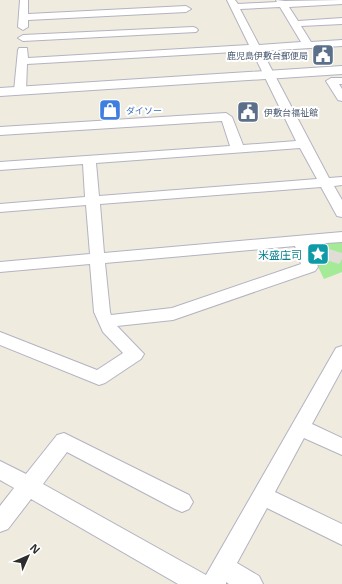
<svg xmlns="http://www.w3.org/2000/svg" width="342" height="584" viewBox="0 0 342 584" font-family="'Noto Sans','Noto Sans JP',sans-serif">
	<rect width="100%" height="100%" fill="#f0ebdf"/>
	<path fill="#a4ea97" d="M342 242V272L324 279 309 248 314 244Z"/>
	<path fill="#dfddd6" d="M329 249 342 253V259L339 264 323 259Z"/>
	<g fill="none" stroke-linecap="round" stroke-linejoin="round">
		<g stroke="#b3b3c2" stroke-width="2">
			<path id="minor" d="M20 0H28V14L186 6 191 9 186 12 28 20V27L23 30 18 27Z
				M227 0H235L238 4 277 2 276 0 285 1 342 0V4L289 7 298 21 342 18V24L301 26 311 42 342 40V46L262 51 329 178 342 177V185L334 186 342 200V217L337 216 321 187 100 204 104 253 342 232V242L310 244 318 267 315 271 173 320 117 326 144 354 141 359 105 383 99 385 0 345V332L97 370 123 353 103 332 94 312 90 264 0 272V262L90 254 86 205 0 212V204L85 197 83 164 0 170V162L230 146 222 121 0 135V127L226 113 232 117 243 145 296 141 252 51 27 64 26 91 20 94 14 91 18 50 19 48H27L28 58 249 45ZM280 7 301 42 259 45 240 9ZM300 148 317 179 99 196 96 163ZM295 246 301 264 172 308 111 315 110 312 105 263Z
				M193 27 196 28 198 30 196 32 23 41 18 38 23 35Z
				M331 78H342V84H339L342 89V101L338 100 326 81Z
				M342 346V369L312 424 342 438V455L304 438 275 492 342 524V545L267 508 237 563 259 576 263 584H229L226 582V584H178L31 499 8 529 0 532V506L14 488 0 480V461L26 474 57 435 64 433 189 495 193 502 189 509 182 512 175 509 67 452 43 484 206 575 336 348Z"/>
		</g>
		<g stroke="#b3b3c2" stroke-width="2">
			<path id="tertiary" d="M342 66V74L0 96V88Z"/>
		</g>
		<use href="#minor" fill="#fff" fill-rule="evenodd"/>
		<use href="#tertiary" fill="#fff" fill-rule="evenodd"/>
	</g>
	<defs>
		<g id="civic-square" transform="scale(1.15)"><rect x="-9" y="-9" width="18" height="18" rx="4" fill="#5c6f8a" stroke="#fff"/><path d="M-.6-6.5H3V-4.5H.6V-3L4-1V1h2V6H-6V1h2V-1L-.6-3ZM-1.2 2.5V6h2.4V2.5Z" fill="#fff"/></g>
		<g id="shop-square" transform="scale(1.15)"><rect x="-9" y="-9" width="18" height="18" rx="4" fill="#3f7fe0" stroke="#fff"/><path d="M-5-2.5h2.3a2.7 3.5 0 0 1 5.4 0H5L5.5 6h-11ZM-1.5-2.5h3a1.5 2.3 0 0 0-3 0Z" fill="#fff"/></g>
		<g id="sight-square" transform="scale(1.15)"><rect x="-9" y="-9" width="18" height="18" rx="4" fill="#0f9aa8" stroke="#fff"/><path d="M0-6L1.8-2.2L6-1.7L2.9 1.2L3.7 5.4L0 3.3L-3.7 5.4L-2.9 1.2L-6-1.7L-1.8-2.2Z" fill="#fff"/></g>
	</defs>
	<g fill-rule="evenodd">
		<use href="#civic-square" x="323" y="55"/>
		<use href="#shop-square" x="110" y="110"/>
		<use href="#civic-square" x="248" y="112"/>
		<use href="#sight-square" x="318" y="254"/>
	</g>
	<g text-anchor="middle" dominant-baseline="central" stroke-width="4" stroke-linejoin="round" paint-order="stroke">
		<g font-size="9" fill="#4e5e75" stroke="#fff" text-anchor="end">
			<text x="308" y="55">鹿児島伊敷台郵便局</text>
			<text x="264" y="112" text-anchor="start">伊敷台福祉館</text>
		</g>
		<g font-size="9" fill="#366cbe" stroke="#fff" text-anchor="start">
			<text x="126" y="110">ダイソー</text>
		</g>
		<g font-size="11" fill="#0d838f" stroke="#fff" text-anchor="end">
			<text x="302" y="254">米盛庄司</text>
		</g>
	</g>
	<g transform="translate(28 556) rotate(45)" stroke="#ffffff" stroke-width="3" paint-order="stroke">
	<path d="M0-3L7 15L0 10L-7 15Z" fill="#2d2d2d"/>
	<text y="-6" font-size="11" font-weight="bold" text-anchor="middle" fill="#2d2d2d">N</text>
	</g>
</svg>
